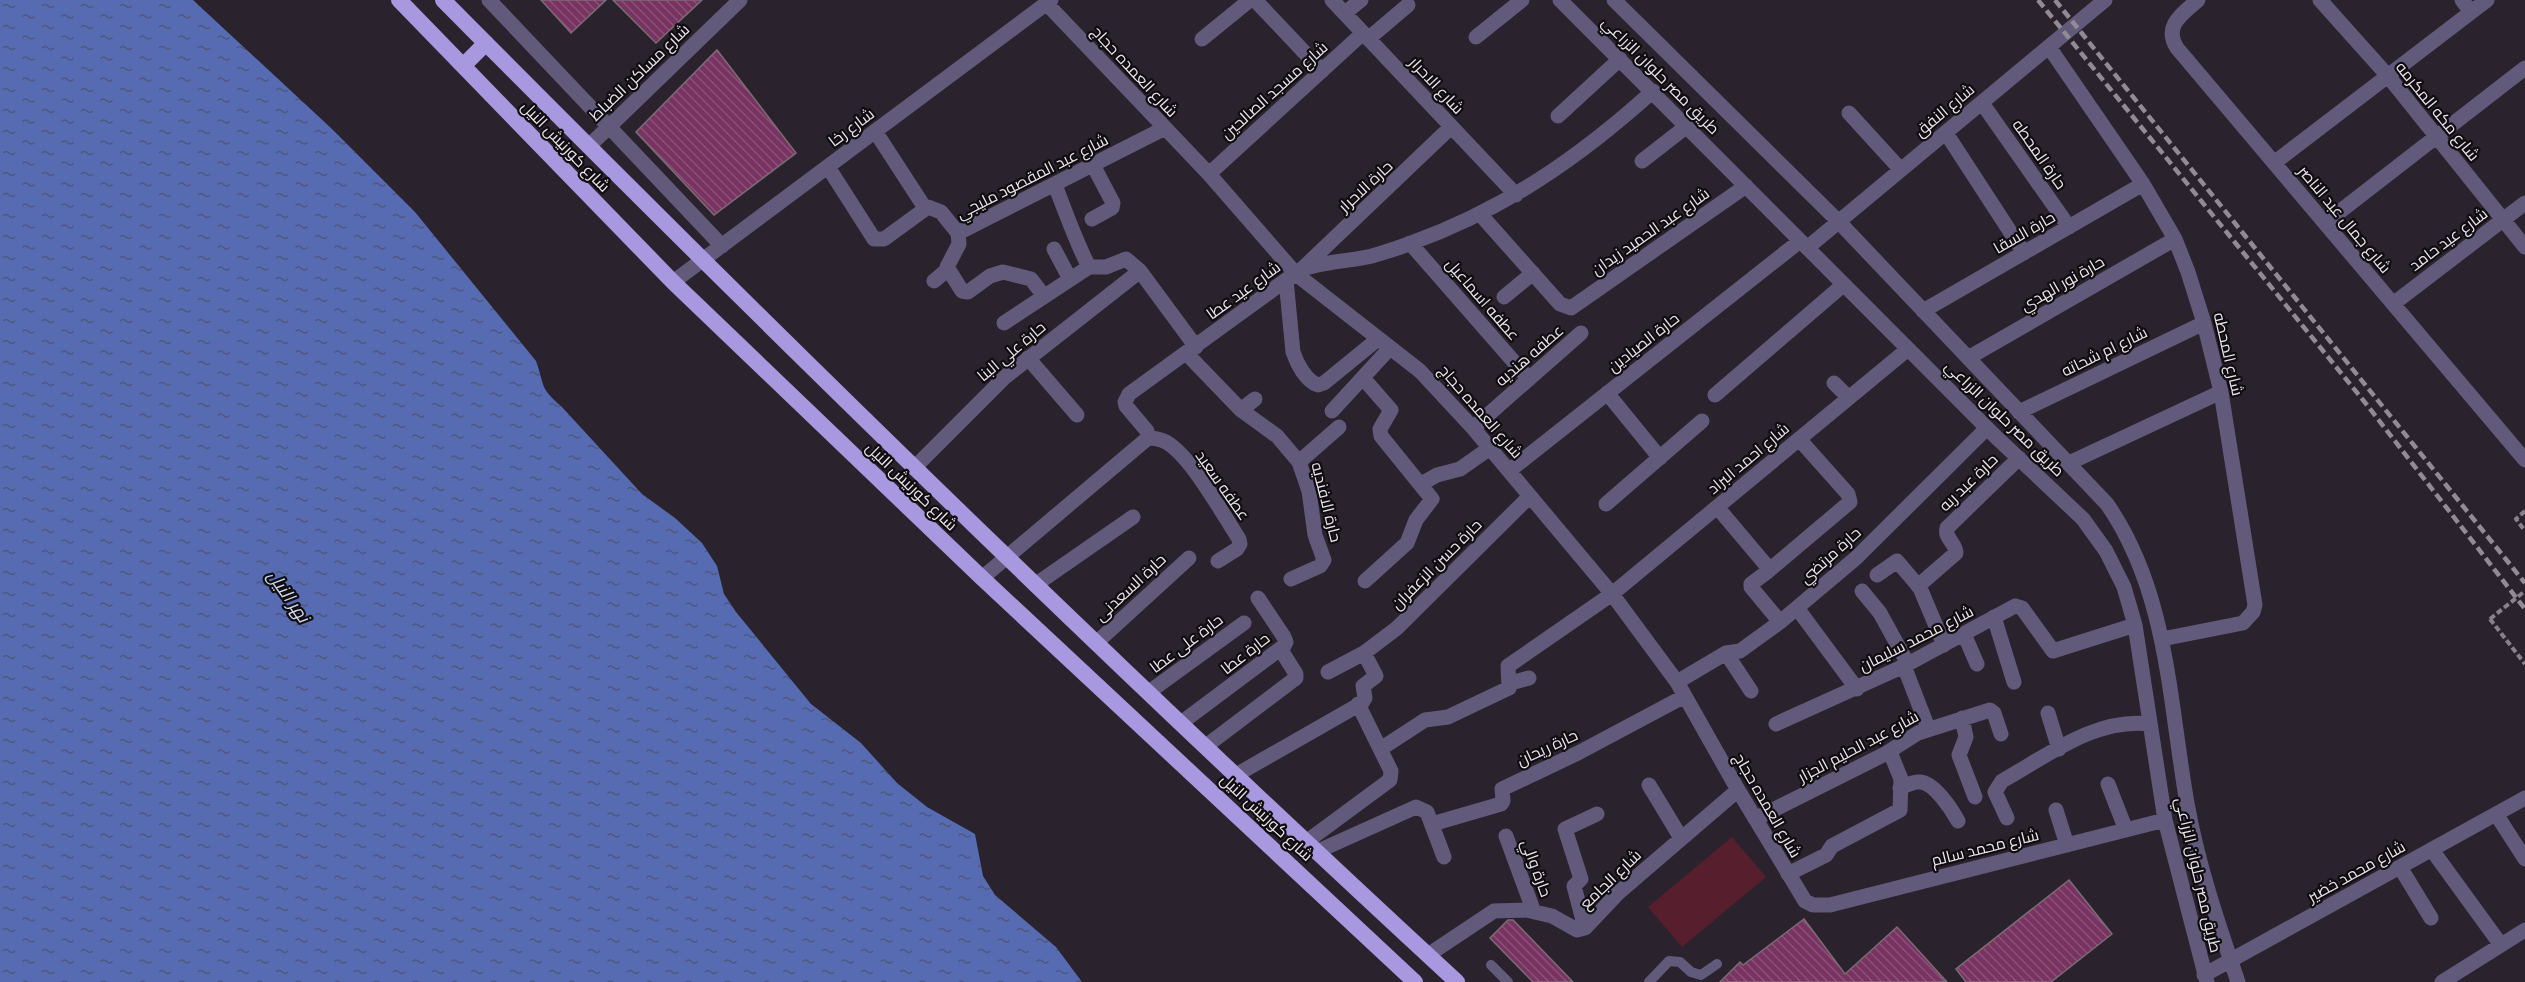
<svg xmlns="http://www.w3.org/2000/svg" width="2525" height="982" viewBox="0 0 2525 982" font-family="'PT Sans Narrow',Cairo,sans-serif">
	<defs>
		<pattern id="water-ripples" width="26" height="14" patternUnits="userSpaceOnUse" patternTransform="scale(1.5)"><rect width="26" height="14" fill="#566bb1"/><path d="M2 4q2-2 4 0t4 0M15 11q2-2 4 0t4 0" fill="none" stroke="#4e587c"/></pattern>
		<pattern id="building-back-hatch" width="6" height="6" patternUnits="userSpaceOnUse" patternTransform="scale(1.5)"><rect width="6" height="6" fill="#783361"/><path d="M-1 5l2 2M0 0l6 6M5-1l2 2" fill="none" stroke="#8b5078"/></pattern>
	</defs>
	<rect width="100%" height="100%" fill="#2a222c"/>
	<path fill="#571e2d" d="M1732 837 1766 877 1682 947 1648 907Z"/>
	<path fill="url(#water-ripples)" d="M0 0H193L332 129 415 212 536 361C545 386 539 387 561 406L642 494 675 518 702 543 717 566 724 594 736 612 811 704 861 743 897 783 927 807 975 834 983 876 995 895 1056 947 1082 982H0Z"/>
	<path fill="url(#building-back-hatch)" stroke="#7b6d75" stroke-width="1.5" d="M541 0H606L571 33Z
		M613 0H702L656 43Z
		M717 50 796 153 714 215 636 132Z
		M2069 880 2112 934 2051 982H1966L1956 969Z
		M1804 919 1845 974 1897 927 1947 982H1720L1740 962 1743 965Z
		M1508 920H1513L1573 982H1533L1490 938Z"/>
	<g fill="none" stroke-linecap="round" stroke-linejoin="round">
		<path stroke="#888189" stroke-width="4" stroke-dasharray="6 3" stroke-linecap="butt" d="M2525 511 2516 519 2525 531
			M2490 619 2525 664"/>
		<path stroke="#615a7a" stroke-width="10" d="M1491 965 1508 982
			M1649 982 1669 961 1680 962 1691 972 1701 975 1717 964"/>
		<path stroke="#615a7a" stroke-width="15" d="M489 0 722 246
			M1255 0 1322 71
			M1332 0 1516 195
			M1560 0 1996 437 2083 519 2106 551 2124 587 2135 625 2165 820 2207 982
			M1614 0 1839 222 2107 504C2168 592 2169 701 2187 803 2198 865 2218 923 2238 982
			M2198 0C2182 14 2163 26 2177 48L2525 460
			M2320 0 2388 76 2525 247
			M2462 0 2471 12
			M1047 4 1209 174 1296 274 1420 371 1473 428 1612 594 1677 682 1738 790 1805 901 1813 905H1830L2165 820
			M1345 13 1361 0
			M1476 37 1522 0
			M1202 39 1250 0
			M1368 39 1408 5
			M2049 47 2143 184 2175 239 2188 272 2204 323 2221 392 2255 605 2253 612 2243 623 2162 639
			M1982 103 2069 227
			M1849 113 1901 170
			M1558 116 1620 59
			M875 131 925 208
			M1946 133 2024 253
			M589 146 740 0
			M1642 161 1687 126
			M2274 163 2487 0
			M828 167 874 239H884L928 207 941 212 958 233 1165 128
			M1209 174 1363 33
			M1055 185C1066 213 1075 240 1089 267
			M1480 214 1560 304 1571 308 1746 186
			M1092 219 1112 208 1113 203 1093 165
			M2325 223 2525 68
			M958 233 959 244 947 267 962 291 968 292 990 276 1003 272 1031 279 1044 296
			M1410 243 1529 379
			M1807 248 2105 0
			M1054 249 1070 279
			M1301 270 1451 127
			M1286 280 1293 352C1297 364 1306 381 1318 385L1324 383 1378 339
			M934 281 947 270
			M673 282 1051 0
			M1504 297 1533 273
			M2393 304 2525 203
			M1923 311 2143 184
			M1004 323 1089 267H1106L1126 259 1140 271 1196 347
			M1187 354 1241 410 1277 436 1299 462 1309 491 1315 535 1324 560 1320 566 1291 579
			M1028 358 1077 415
			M1968 358 2175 239
			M1363 378 1391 410 1380 429 1381 436 1432 499 1416 520 1407 543 1365 581
			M1834 383 1849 398
			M1607 393 1660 458
			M1715 395 1843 285
			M1241 410 1255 399
			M1332 411 1390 348
			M2019 412 2204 323
			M1473 428 1581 333
			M1148 438C1154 438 1160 439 1166 442 1191 456 1222 513 1239 539L1240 544 1237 549 1218 561
			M1299 462 1339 427
			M2069 463 2221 392
			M914 468 1005 377 1140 271
			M1509 471 1800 241
			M1421 484 1437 475 1460 469 1490 448
			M1606 504 1702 421
			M1717 507 1766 565 1767 572 1751 584V587L1780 622
			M1767 572 1850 502 1848 494 1799 439
			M1877 575 1897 561 1920 588 1944 645
			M982 578 1148 438 1147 431 1126 406 1125 402 1129 394 1286 280C1291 277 1296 273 1301 270 1319 262 1352 261 1372 256 1385 252 1399 248 1411 243 1505 209 1580 157 1653 91
			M1035 585 1133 517
			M1918 586 1956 553C1956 543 1944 538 1947 528L2019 458
			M1862 591 1880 613 1908 664
			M1797 608 1857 689
			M1994 617 2014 682
			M1964 634 1977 664
			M1096 643 1189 558
			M1726 653 1751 691
			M1904 666 1928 728
			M1328 672 1364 653 1397 628 1530 496
			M1677 682 1726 653 1740 651 1780 622 1856 558 1987 428
			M1511 683 1529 678
			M1149 692 1244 623
			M2048 713 2059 749
			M1962 718 1966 737 1959 755 1975 797
			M1181 723 1284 646 1286 642 1284 637 1258 598
			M1776 724 1904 666 2015 606 2022 608 2053 651 2135 625
			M1206 746 1296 678V674L1281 650
			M1382 748 1425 720 1448 717 1509 688 1508 666 1612 594 1908 349
			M1236 775 1362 703 1365 698 1363 686 1376 676 1364 653
			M2108 784 2126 830
			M1649 785 1681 838
			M1900 788C1905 786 1912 782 1918 782 1933 780 1952 810 1958 821
			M2056 810 2067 845
			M2496 814 2525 859
			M2007 818 1995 792 2002 781C2047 756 2096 717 2150 724
			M1755 819 1885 754 1918 733 1990 710 1994 713 2001 734
			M1432 824 1501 804 1503 801 1502 789 1578 753 1685 696
			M1506 836 1534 912
			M1306 842 1390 780 1391 771 1358 704
			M2432 850 2501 945
			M1316 852 1416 807 1427 812 1444 857
			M2400 867 2431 918
			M1788 874 1826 855 1832 846 1900 810 1901 779 1890 752
			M1585 928 1574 886 1581 879 1565 829 1597 814
			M1428 955 1494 911 1526 910 1552 916 1577 930 1585 928 1618 893 1738 790
			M2204 975 2525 798
			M2442 982 2525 930"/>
		<path stroke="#a898df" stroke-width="16" d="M399 0 673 282 982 578 1415 982
			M443 0C774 334 1111 663 1457 982
			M464 65 486 43"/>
		<path stroke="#928b93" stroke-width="4.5" stroke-dasharray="9 4.5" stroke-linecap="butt" d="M2038 0 2367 405 2525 609
			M2055 0 2525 583"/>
		<path stroke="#888189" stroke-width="4" stroke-dasharray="6 3" stroke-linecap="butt" d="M2490 619 2525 591"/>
	</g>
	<g text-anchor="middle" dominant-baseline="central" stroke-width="4.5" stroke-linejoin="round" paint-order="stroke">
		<g font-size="16" fill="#ebe5ec" stroke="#100d11">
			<text transform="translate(1135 71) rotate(47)">شارع العمده حجاج</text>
			<text transform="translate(639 72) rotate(-44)">شارع مساكن الضباط</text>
			<text transform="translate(1661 75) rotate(45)">طريق مصر حلوان الزراعي</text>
			<text transform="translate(1437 85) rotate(47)">شارع الاحرار</text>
			<text transform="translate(1274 90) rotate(-42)">شارع مسجد الصالحين</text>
			<text transform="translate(1944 110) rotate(-40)">شارع النفق</text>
			<text transform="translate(2438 111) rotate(51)">شارع مكه المكرمه</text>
			<text transform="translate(851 127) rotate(-37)">شارع رخا</text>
			<text transform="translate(566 146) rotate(46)">شارع كورنيش النيل</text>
			<text transform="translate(2040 154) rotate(55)">حارة المحطه</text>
			<text transform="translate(1032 176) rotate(-27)">شارع عبد المقصود مليجي</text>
			<text transform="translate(1365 186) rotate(-43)">حارة الاحرار</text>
			<text transform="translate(2345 219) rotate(50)">شارع جمال عبد الناصر</text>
			<text transform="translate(1650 231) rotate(-35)">شارع عبد الحميد زيدان</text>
			<text transform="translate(2024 232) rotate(-30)">حارة السقا</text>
			<text transform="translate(2448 239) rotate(-37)">شارع عيد حامد</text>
			<text transform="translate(2062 283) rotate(-30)">حارة نور الهدي</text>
			<text transform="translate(1243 290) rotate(-36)">شارع عيد عطا</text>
			<text transform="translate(1483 299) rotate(49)">عطفه اسماعيل</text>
			<text transform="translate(1643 342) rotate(-38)">حارة الصيادين</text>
			<text transform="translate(1011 351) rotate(-40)">حارة علي البنا</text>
			<text transform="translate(2104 351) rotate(-26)">شارع ام شحاته</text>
			<text transform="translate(2229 354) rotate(77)">شارع المحطه</text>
			<text transform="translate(1529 355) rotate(-41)">عطفه هنديه</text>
			<text transform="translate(1481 411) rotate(49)">شارع العمده حجاج</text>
			<text transform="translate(2005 418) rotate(44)">طريق مصر حلوان الزراعي</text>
			<text transform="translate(1748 458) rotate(-40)">شارع احمد البراد</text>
			<text transform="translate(1968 482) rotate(-44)">حارة عبد ربه</text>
			<text transform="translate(1223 485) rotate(55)">عطفه سعيد</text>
			<text transform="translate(912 486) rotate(44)">شارع كورنيش النيل</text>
			<text transform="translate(1327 502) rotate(76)">حارة الافنديه</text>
			<text transform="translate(1830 555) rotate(-42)">حارة مرتضي</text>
			<text transform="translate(1436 564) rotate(-45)">حارة حسن الزعفران</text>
			<text transform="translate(1130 587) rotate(-43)">حارة السعدنى</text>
			<text transform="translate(1916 638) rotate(-27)">شارع محمد سليمان</text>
			<text transform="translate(1186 643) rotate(-37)">حارة على عطا</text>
			<text transform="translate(1245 653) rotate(-38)">حارة عطا</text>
			<text transform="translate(1858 746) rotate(-28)">شارع عبد الحليم الجزار</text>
			<text transform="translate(1547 747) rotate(-25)">حارة ريحان</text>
			<text transform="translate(1768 805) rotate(60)">شارع العمده حجاج</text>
			<text transform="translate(1267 817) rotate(43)">شارع كورنيش النيل</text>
			<text transform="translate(1985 847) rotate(-14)">شارع محمد سالم</text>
			<text transform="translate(1537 868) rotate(70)">حارة والي</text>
			<text transform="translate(2356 871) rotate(-29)">شارع محمد خضير</text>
			<text transform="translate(2199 875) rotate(77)">طريق مصر حلوان الزراعي</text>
			<text transform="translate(1610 879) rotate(-44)">شارع الجامع</text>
		</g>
		<g font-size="18" font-style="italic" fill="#d1d9ec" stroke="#100d11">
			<text transform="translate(289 596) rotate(55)">نهر النيل</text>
		</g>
	</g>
</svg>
